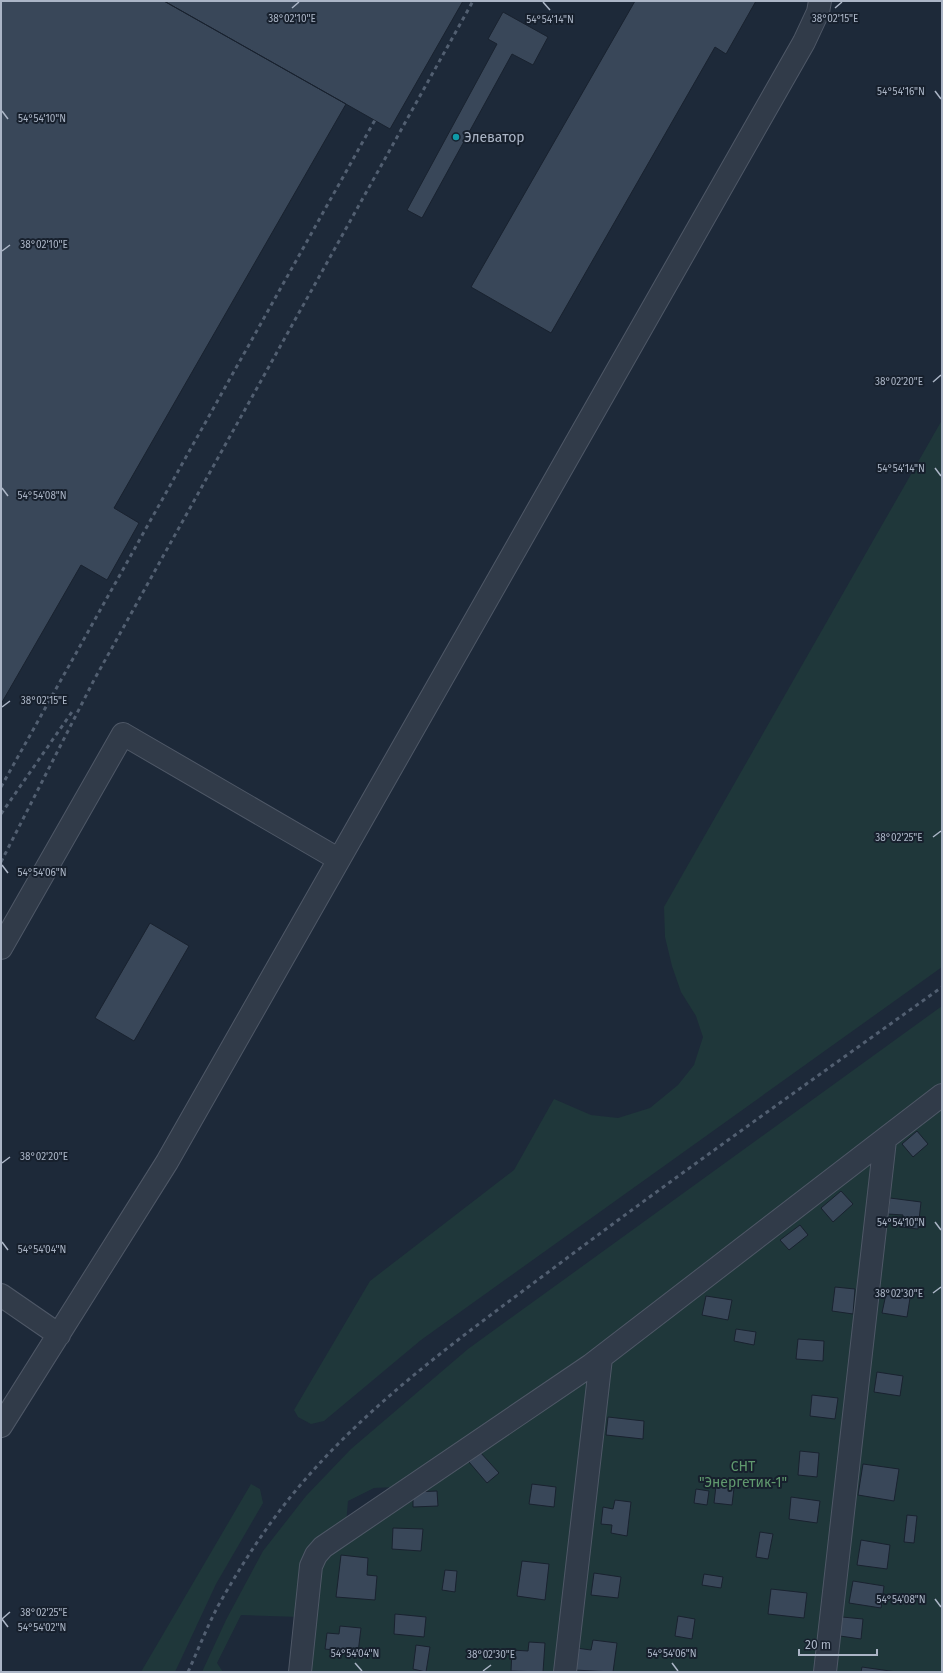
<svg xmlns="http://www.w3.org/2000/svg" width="943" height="1673" viewBox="0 0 943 1673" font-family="'Fira Sans',sans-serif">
	<rect width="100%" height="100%" fill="#1d2939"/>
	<path fill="#1f373a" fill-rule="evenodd" d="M942 420V967L421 1340 324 1421 311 1424 298 1417 294 1410 370 1281 514 1170 554 1099 591 1115 618 1118 650 1108 678 1085 694 1065 703 1037 696 1016 681 992 672 966 665 937 664 907Z
		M942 1006V1672H294L300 1617 241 1615 217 1663 223 1672H202L226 1620 263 1551 306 1496 351 1449 468 1349ZM395 1487 346 1524 348 1501 374 1488Z
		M251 1484 260 1489 263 1503 216 1584 175 1672H141Z"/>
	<path fill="#394759" stroke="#19222f" d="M1 1H164L346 104 114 508 139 523 107 580 81 565 1 704Z
		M164 1H463L390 129Z
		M635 1H756L726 54 715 47 551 333 471 287Z
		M503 12 548 37 533 65 512 54 422 218 407 210 497 44 488 39Z
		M150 923 189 946 134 1041 95 1018Z
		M917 1131 928 1144 913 1157 902 1144Z
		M841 1191 853 1204 833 1222 821 1208Z
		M890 1198 921 1202 918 1229 901 1227 903 1215 888 1214Z
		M800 1225 808 1235 789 1250 780 1240Z
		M835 1287 855 1289 853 1314 832 1311Z
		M886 1294 910 1298 907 1317 882 1313Z
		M706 1296 732 1300 728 1320 702 1315Z
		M736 1329 756 1332 754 1345 734 1341Z
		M798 1339 824 1341 823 1361 796 1359Z
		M877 1372 903 1376 900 1396 874 1392Z
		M812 1395 838 1398 835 1419 810 1416Z
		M608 1417 644 1421 643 1439 606 1435Z
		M800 1451 819 1453 817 1477 798 1475Z
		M480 1452 499 1473 487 1483 469 1462Z
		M863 1464 899 1469 894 1501 858 1495Z
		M532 1484 556 1487 554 1507 529 1504Z
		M716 1486 734 1488 732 1505 714 1503Z
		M696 1489 709 1491 707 1505 694 1503Z
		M437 1491 438 1506 413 1507V1492Z
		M791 1497 820 1501 817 1523 789 1519Z
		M615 1500 631 1502 627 1536 611 1533 612 1525 601 1524 603 1507 613 1509Z
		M907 1515 917 1516 914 1543 904 1542Z
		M393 1528 423 1529 421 1551 392 1549Z
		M760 1532 773 1534 768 1559 756 1557Z
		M861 1540 890 1545 887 1569 857 1565Z
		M341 1555 368 1558 367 1575 377 1576 375 1600 336 1597Z
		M522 1561 549 1564 545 1600 517 1596Z
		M445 1570 457 1571 455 1592 442 1590Z
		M594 1573 621 1577 618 1598 591 1595Z
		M704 1574 723 1577 721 1588 702 1585Z
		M853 1581 884 1586 881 1608 849 1603Z
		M771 1589 807 1593 804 1618 768 1614Z
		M395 1614 426 1617 424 1637 394 1634Z
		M678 1616 695 1619 692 1639 675 1636Z
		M842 1617 863 1619 861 1639 840 1636Z
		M340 1626 361 1628 358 1653 325 1649 327 1633 339 1634Z
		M593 1640 617 1643 613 1672 574 1670 576 1648 591 1650Z
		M529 1642 545 1643 543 1672 511 1671 512 1650 528 1651Z
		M416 1645 430 1647 426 1672 413 1669Z
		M862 1667 897 1672H861Z"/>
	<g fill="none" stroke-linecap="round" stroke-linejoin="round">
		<g stroke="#4f5867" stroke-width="24">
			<path id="minor" d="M1 948 123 734 338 859
				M1 1295 59 1335
				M1 1426 167 1162 804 42 818 12 820 1
				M300 1672 311 1566 316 1555 323 1547 591 1365 942 1095
				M565 1672 601 1358
				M825 1672 885 1140"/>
		</g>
		<use href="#minor" stroke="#313b49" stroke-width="22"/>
		<path stroke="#525f71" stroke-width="3" stroke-dasharray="4 4" stroke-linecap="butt" d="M1 787 375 120
			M1 814 74 709
			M1 862 94 680 473 1
			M188 1672C198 1650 207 1627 218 1606 243 1562 270 1520 303 1482 374 1399 464 1335 551 1270 680 1173 811 1081 942 987"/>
	</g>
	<path fill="none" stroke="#abb5c6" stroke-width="1.5" d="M543 2 550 10M292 8 299 2M835 8 842 2M935 91 941 99M2 111 8 119M2 251 10 245M933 382 941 375M935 468 941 476M2 488 8 496M2 707 10 701M933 837 941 831M2 865 8 873M2 1163 10 1157M935 1222 941 1230M2 1242 8 1250M933 1293 941 1287M935 1599 941 1607M2 1619 10 1612M2 1619 8 1627M355 1663 362 1671M672 1663 678 1671M483 1671 491 1665"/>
	<circle fill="#0f9aa8" stroke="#17202d" stroke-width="1.5" cx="456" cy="137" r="4"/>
	<g text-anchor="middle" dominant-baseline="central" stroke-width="4" stroke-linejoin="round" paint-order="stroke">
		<g font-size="14" fill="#abb5c6" stroke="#17202d" text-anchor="start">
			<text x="464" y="137">Элеватор</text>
		</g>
		<g font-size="14" fill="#60996e" stroke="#17202d">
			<text x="743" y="1466">СНТ<tspan x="743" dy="16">"Энергетик-1"</tspan></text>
		</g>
	</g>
	<g font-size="10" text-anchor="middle" fill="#abb5c6" stroke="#17202d" stroke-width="4" stroke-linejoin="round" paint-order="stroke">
		<text x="292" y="22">38°02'10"E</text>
		<text x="835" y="22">38°02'15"E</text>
		<text x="550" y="23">54°54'14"N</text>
		<text x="901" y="95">54°54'16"N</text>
		<text x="42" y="122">54°54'10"N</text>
		<text x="44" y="248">38°02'10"E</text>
		<text x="899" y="385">38°02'20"E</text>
		<text x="901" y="472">54°54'14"N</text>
		<text x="42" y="499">54°54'08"N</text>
		<text x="44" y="704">38°02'15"E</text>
		<text x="899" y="841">38°02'25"E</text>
		<text x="42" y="876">54°54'06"N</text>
		<text x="44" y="1160">38°02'20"E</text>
		<text x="901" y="1226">54°54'10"N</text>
		<text x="42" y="1253">54°54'04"N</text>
		<text x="899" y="1297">38°02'30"E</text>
		<text x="901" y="1603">54°54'08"N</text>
		<text x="44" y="1616">38°02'25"E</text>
		<text x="42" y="1631">54°54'02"N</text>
		<text x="355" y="1657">54°54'04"N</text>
		<text x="672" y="1657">54°54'06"N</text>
		<text x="491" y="1658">38°02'30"E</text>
	</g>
	<rect width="943" height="1673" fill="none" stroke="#abb5c6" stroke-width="4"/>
	<path d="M799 1649v6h78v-6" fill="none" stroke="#abb5c6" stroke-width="2"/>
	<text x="805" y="1649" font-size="12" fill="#abb5c6" stroke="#17202d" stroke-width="3" paint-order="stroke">20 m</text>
</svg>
